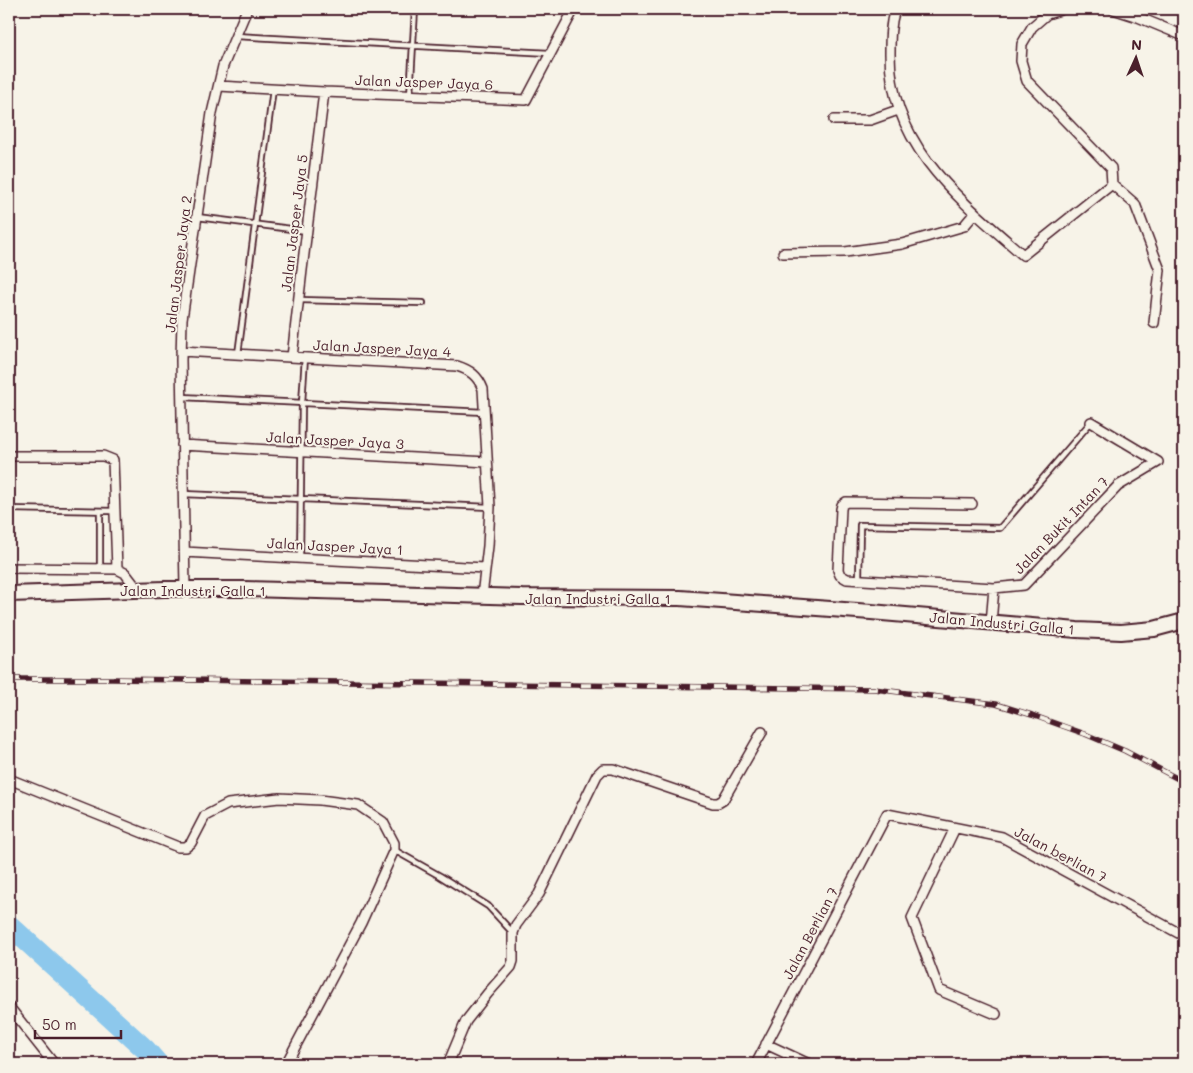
<svg xmlns="http://www.w3.org/2000/svg" width="1193" height="1073" viewBox="0 0 1193 1073" font-family="Mali,sans-serif">
	<rect width="100%" height="100%" fill="#f7f3e8"/>
	<filter id="ink" filterUnits="userSpaceOnUse"><feTurbulence type="fractalNoise" baseFrequency=".02" numOctaves="2"/><feDisplacementMap in="SourceGraphic" scale="10" xChannelSelector="R" yChannelSelector="G"/><feConvolveMatrix kernelMatrix="1 2 1 2 8 2 1 2 1" color-interpolation-filters="sRGB"/></filter>
	<g filter="url(#ink)">
		<g fill="none" stroke-linecap="round" stroke-linejoin="round">
			<path stroke="#8dc8ec" stroke-width="21" d="M9 925 145 1049 158 1064"/>
			<g stroke="#4a1f2b" stroke-width="8">
				<path id="lane" d="M236 36 550 53
					M410 96 415 9
					M197 217 307 231
					M299 300 423 303
					M238 354 273 89
					M182 397 484 412
					M183 494 490 507
					M9 509 115 511
					M100 511V568
					M300 558 302 403 305 357
					M859 579 860 525 1000 528 1091 422
					M394 850 440 876 488 906 513 933"/>
			</g>
			<g stroke="#4a1f2b" stroke-width="12">
				<path id="street" d="M895 9C890 24 890 39 890 54 890 146 960 200 1023 255L1112 184
					M1063 9 1047 14 1032 27 1022 44 1021 61 1027 81 1111 168 1112 184 1135 204 1160 270 1154 323
					M1113 9 1138 17 1184 36
					M219 86 324 92 526 100 574 9
					M834 120H870L898 110
					M783 253 845 252 902 244 964 226 975 213
					M181 351 457 366C470 370 478 376 483 389L490 507 488 546 482 596
					M292 357 302 270 324 92
					M182 445 487 462
					M9 456H103L113 460 117 569
					M972 504 846 502 842 505 841 509 838 570 840 575 847 579 994 588 1024 585 1118 486 1158 462 1091 422
					M184 552 485 568
					M9 568 117 569 125 573 138 590
					M185 589 181 360 182 319 212 113 223 66 247 9
					M991 623 994 588
					M9 779 178 847H186L191 843 205 816 228 804 279 798 320 800 358 805 383 822 394 843V850L361 923 286 1064
					M955 828 912 918 939 990 996 1014
					M9 1007 54 1064
					M766 1044 809 1064
					M448 1064 466 1021 488 993 511 967 513 961V933L516 925 539 894 597 775 603 769H613L713 803H718L723 800 762 732
					M756 1064 887 814 1002 837 1184 936
					M1093 1064H1099"/>
			</g>
			<g stroke="#4a1f2b" stroke-width="18">
				<path id="secondary" d="M9 594 165 589H244L522 597 680 598 871 612 1077 630 1121 632 1154 629 1184 621"/>
			</g>
			<use href="#lane" stroke="#f7f3e8" stroke-width="4.5"/>
			<use href="#street" stroke="#f7f3e8" stroke-width="9"/>
			<use href="#secondary" stroke="#f7f3e8" stroke-width="14"/>
			<g stroke="#4a1f2b" stroke-width="5.5">
				<path id="rail" d="M9 679H112L874 689 996 704 1032 715 1085 734 1125 751 1184 782"/>
			</g>
			<use href="#rail" stroke="#f7f3e8" stroke-width="4" stroke-dasharray="11" stroke-linecap="butt"/>
		</g>
	</g>
	<g text-anchor="middle" dominant-baseline="central" stroke-width="4" stroke-linejoin="round" paint-order="stroke">
		<g font-size="14" fill="#4a1f2b" stroke="#f7f3e8">
			<text transform="translate(424 82) rotate(2)">Jalan Jasper Jaya 6</text>
			<text transform="translate(294 223) rotate(-83)">Jalan Jasper Jaya 5</text>
			<text transform="translate(178 264) rotate(-83)">Jalan Jasper Jaya 2</text>
			<text transform="translate(382 348) rotate(3)">Jalan Jasper Jaya 4</text>
			<text transform="translate(335 440) rotate(3)">Jalan Jasper Jaya 3</text>
			<text transform="translate(1061 525) rotate(-46)">Jalan Bukit Intan 7</text>
			<text transform="translate(335 546) rotate(3)">Jalan Jasper Jaya 1</text>
			<text x="193" y="590">Jalan Industri Galla 1</text>
			<text x="598" y="598">Jalan Industri Galla 1</text>
			<text transform="translate(1002 623) rotate(5)">Jalan Industri Galla 1</text>
			<text transform="translate(1061 854) rotate(28)">Jalan berlian 7</text>
			<text transform="translate(810 933) rotate(-62)">Jalan Berlian 7</text>
		</g>
	</g>
	<rect width="1193" height="1073" fill="none" stroke="#f7f3e8" stroke-width="30"/>
	<rect x="15" y="15" width="1163" height="1043" fill="none" stroke="#4a1f2b" stroke-width="2" filter="url(#ink)"/>
	<g transform="translate(1136 58) rotate(3)" stroke="#f7f3e8" stroke-width="4" paint-order="stroke">
	<path d="M0-4L9 19L0 12L-9 19Z" fill="#4a1f2b"/>
	<text y="-8" font-size="14" font-weight="bold" text-anchor="middle" fill="#4a1f2b">N</text>
	</g>
	<path d="M35 1030v8h86v-8" fill="none" stroke="#4a1f2b" stroke-width="2.5"/>
	<text x="42" y="1030" font-size="15" fill="#4a1f2b" stroke="#f7f3e8" stroke-width="4" paint-order="stroke">50 m</text>
</svg>
